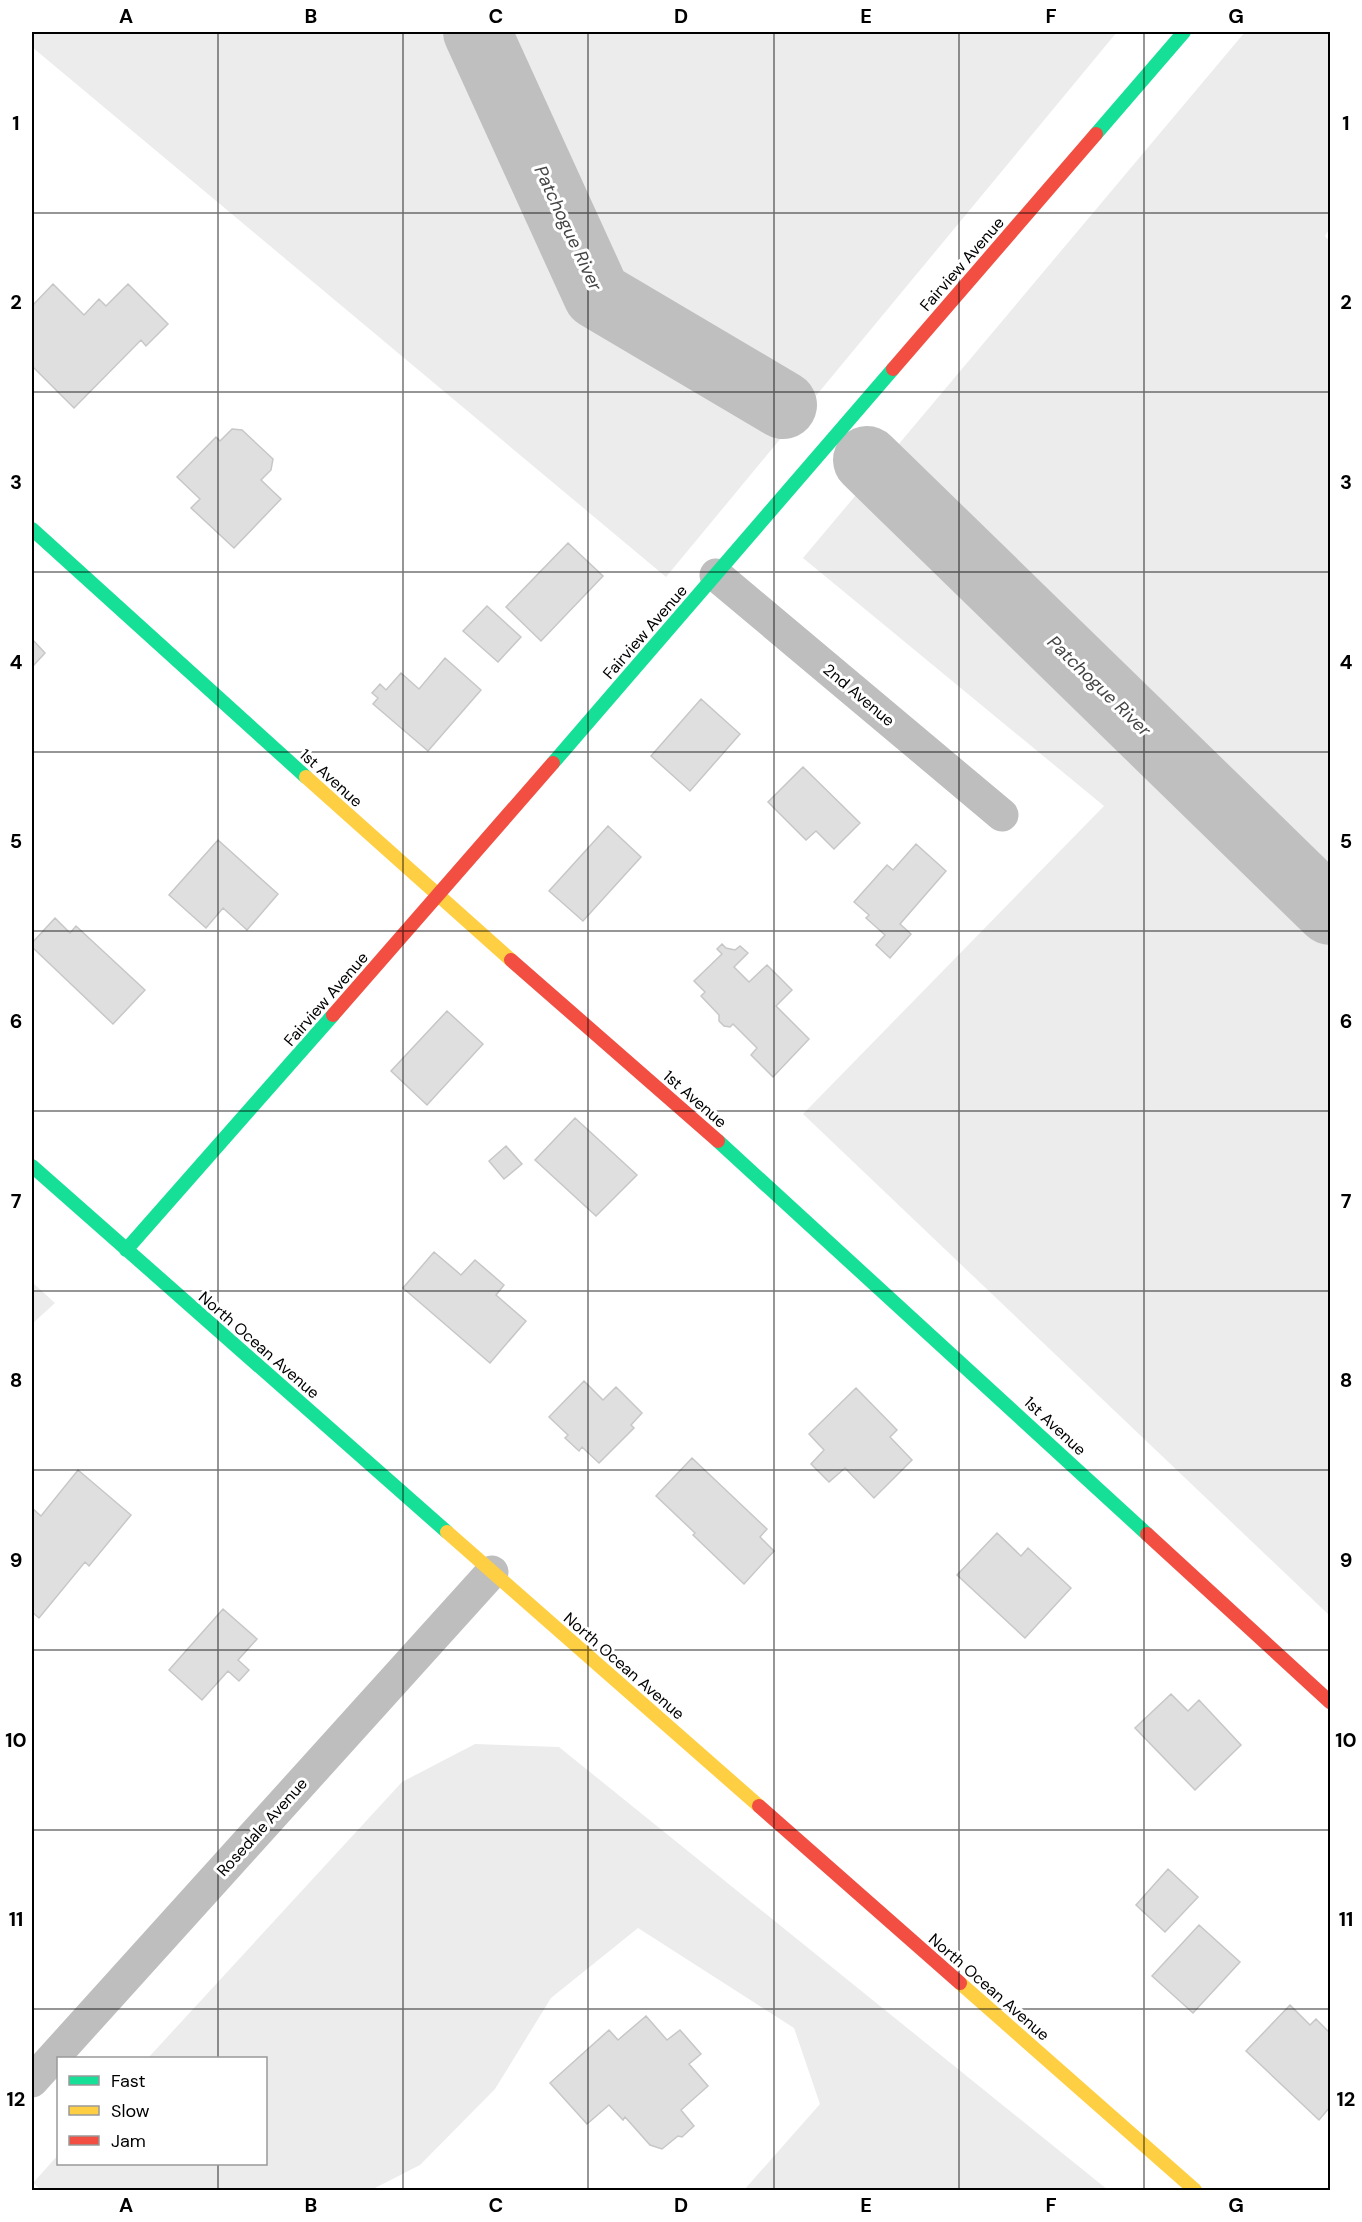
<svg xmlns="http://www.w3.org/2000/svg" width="1362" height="2222" viewBox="0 0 1362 2222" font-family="'DM Sans',sans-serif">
	<rect width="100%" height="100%" fill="#fff"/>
	<path fill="#ececec" d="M32 32H1117L666 577 32 47Z
		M1245 32H1330V228L1325 236 1330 242V1616L803 1114 1104 806 803 558Z
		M32 1282 55 1303 32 1324Z
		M475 1744 559 1747 1108 2190H744L820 2104 794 2028 638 1928 551 1998 495 2089 420 2165 371 2190H41L33 2183 58 2155V2164H266V2058H148L402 1782Z"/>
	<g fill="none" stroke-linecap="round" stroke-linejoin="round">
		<path stroke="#bfbfbf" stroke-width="68" d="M477 32 597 295 783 405
			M867 460 1330 911"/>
	</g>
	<path fill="#dfdfdf" stroke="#c7c7c7" stroke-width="1.5" d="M53 284 84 315 99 299 106 306 128 284 168 324 146 346 141 340 74 408 32 366V306Z
		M232 429 242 430 273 459 271 470 261 480 281 499 234 548 191 508 200 499 177 477 216 437 220 441Z
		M568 543 603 576 541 641 506 607Z
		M487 606 521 637 498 662 463 631Z
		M32 639 45 653 32 667Z
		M445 658 481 690 428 751 373 704 378 698 372 693 380 684 386 690 401 673 419 689Z
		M701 699 740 734 690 791 651 756Z
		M803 767 860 823 834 849 816 831 806 840 768 802Z
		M608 826 641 857 583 921 549 891Z
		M218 840 278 894 247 930 223 908 206 928 169 895Z
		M916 844 946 871 900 924 911 934 890 958 876 945 885 935 866 918 869 915 854 902 887 865 893 870Z
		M55 918 70 933 76 926 145 990 113 1024 32 947V943Z
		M722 944 726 948 735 950 740 946 748 953 734 967 749 982 767 965 792 990 776 1006 809 1039 773 1077 751 1055 757 1048 733 1024 730 1027 724 1026 719 1021V1015L701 996 705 992 694 981 722 954 717 949Z
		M447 1011 483 1044 427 1105 391 1071Z
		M575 1118 637 1175 596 1216 535 1160Z
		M506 1146 522 1164 504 1179 489 1161Z
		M434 1252 461 1275 475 1260 504 1285 496 1295 526 1321 490 1363 403 1288Z
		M584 1381 603 1400 616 1387 642 1413 631 1425 634 1428 599 1463 582 1447 579 1451 565 1438 568 1435 549 1417Z
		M856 1388 897 1430 890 1437 912 1460 874 1498 845 1468 829 1482 811 1464 824 1450 809 1434Z
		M692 1458 767 1529 760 1537 774 1551 744 1584 693 1535 695 1533 656 1496Z
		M78 1470 131 1515 89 1566 85 1562 39 1618 32 1612V1508L41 1516Z
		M997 1533 1021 1556 1028 1548 1071 1588 1025 1638 957 1575Z
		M223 1609 257 1639 238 1660 249 1670 239 1681 228 1671 202 1700 169 1670Z
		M1171 1694 1188 1711 1199 1700 1241 1745 1195 1790 1135 1728Z
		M1168 1869 1198 1897 1165 1932 1136 1905Z
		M1199 1925 1240 1962 1193 2013 1152 1976Z
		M1290 2005 1310 2025 1316 2019 1330 2033V2107L1319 2120 1246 2051Z
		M646 2016 667 2040 680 2030 701 2054 689 2064 708 2086 681 2110 694 2126 682 2137 678 2136 662 2149 650 2145 625 2117 623 2120 609 2105 587 2124 550 2083 609 2030 618 2040Z"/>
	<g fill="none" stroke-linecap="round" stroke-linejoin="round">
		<path stroke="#bebebe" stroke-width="33" d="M716 575 1002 815
			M32 2081 492 1572"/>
		<path stroke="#16e098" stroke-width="14" d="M1096 134 1184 32
			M32 529 306 777
			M553 763 893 369
			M718 1141 1147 1534
			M32 1166 447 1532
			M126 1250 333 1015"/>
		<path stroke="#ffcf43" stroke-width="14" d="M306 777 511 960
			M447 1532 759 1806
			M960 1983 1195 2190"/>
		<path stroke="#f24e42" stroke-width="14" d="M893 369 1096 134
			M511 960 718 1141
			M333 1015 553 763
			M1147 1534 1330 1702
			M759 1806 960 1983"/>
	</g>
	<path fill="none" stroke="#000" stroke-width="1.5" stroke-opacity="0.55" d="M218 32V2058M403 32V2190M588 32V2190M774 32V2190M959 32V2190M1144 32V2190M32 213H1330M32 392H1330M32 572H1330M32 752H1330M32 931H1330M32 1111H1330M32 1291H1330M32 1470H1330M32 1650H1330M32 1830H1330M32 2009H1330M218 2164V2190"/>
	<g text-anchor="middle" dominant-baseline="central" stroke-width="6" stroke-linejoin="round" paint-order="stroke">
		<g font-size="16" fill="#000" stroke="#fff">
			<text transform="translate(962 264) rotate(-49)">Fairview Avenue</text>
			<text transform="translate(645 632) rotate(-49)">Fairview Avenue</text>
			<text transform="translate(859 695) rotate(40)">2nd Avenue</text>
			<text transform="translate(331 778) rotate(42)">1st Avenue</text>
			<text transform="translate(326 999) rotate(-49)">Fairview Avenue</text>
			<text transform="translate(695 1099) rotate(41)">1st Avenue</text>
			<text transform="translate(259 1345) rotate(41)">North Ocean Avenue</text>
			<text transform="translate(1055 1426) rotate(43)">1st Avenue</text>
			<text transform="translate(624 1666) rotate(41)">North Ocean Avenue</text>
			<text transform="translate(262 1827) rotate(-48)">Rosedale Avenue</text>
			<text transform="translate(989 1987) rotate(41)">North Ocean Avenue</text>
		</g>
		<g font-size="18" font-style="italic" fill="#444" stroke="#fff">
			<text transform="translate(568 228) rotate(65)">Patchogue River</text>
			<text transform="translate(1099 686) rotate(44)">Patchogue River</text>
		</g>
	</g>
	<rect width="1362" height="2222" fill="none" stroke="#ffffff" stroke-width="66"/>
	<rect x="57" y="2057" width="210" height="108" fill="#ffffff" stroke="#999999" stroke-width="1.5"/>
	<rect x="69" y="2076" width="30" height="9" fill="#16e098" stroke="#999999" stroke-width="1.5"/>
	<text x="111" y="2087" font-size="18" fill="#000000">Fast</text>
	<rect x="69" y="2106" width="30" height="9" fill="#ffcf43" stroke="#999999" stroke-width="1.5"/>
	<text x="111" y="2117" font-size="18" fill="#000000">Slow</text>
	<rect x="69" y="2136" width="30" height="9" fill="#f24e42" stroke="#999999" stroke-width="1.5"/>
	<text x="111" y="2147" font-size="18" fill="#000000">Jam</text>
	<rect x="33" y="33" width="1296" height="2156" fill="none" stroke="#000" stroke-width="2"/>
	<g font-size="20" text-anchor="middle" font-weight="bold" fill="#000">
		<text x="126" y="23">A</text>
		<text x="311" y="23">B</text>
		<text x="496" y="23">C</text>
		<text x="681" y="23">D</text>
		<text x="866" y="23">E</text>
		<text x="1051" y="23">F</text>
		<text x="1236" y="23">G</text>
		<text x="16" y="130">1</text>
		<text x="1346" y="130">1</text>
		<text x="16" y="309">2</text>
		<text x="1346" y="309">2</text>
		<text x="16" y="489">3</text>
		<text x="1346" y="489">3</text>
		<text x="16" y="669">4</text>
		<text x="1346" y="669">4</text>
		<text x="16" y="848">5</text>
		<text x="1346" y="848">5</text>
		<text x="16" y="1028">6</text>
		<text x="1346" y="1028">6</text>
		<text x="16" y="1208">7</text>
		<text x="1346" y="1208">7</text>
		<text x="16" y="1387">8</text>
		<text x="1346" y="1387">8</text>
		<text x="16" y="1567">9</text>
		<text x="1346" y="1567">9</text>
		<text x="16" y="1747">10</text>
		<text x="1346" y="1747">10</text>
		<text x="16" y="1926">11</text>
		<text x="1346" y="1926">11</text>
		<text x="16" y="2106">12</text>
		<text x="1346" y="2106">12</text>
		<text x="126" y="2212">A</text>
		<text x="311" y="2212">B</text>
		<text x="496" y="2212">C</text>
		<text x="681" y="2212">D</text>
		<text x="866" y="2212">E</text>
		<text x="1051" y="2212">F</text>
		<text x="1236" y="2212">G</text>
	</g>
</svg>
